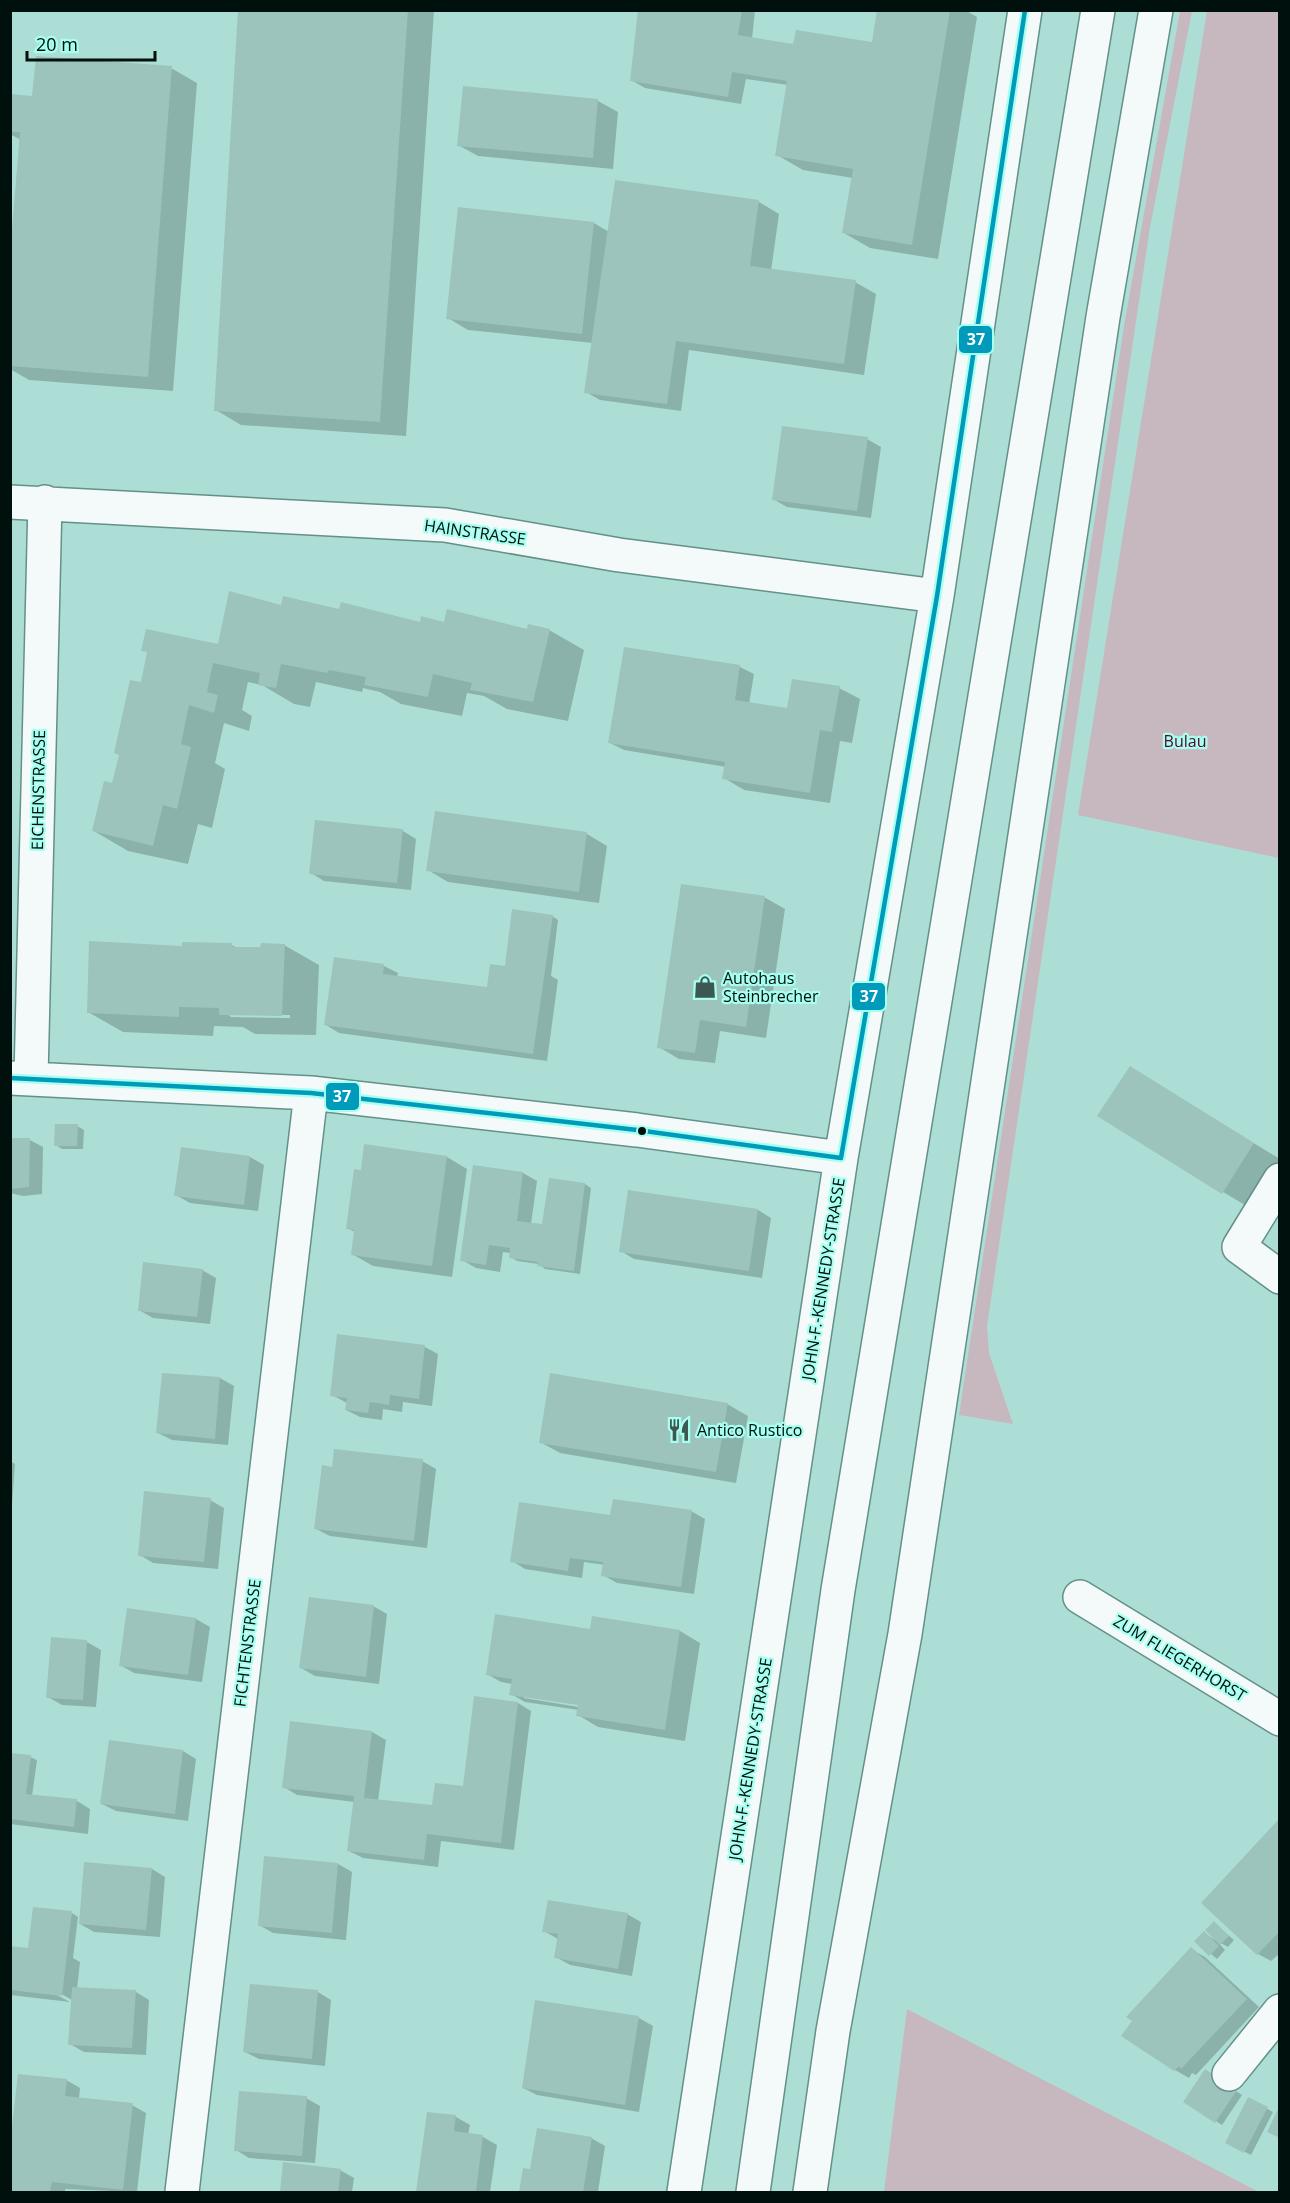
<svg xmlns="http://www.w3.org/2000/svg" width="1290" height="2203" viewBox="0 0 1290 2203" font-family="'Open Sans',sans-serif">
	<rect width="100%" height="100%" fill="#added5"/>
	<path fill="#c6b8be" d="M1180 11H1192L1150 227 987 1326 989 1353 1013 1424 959 1415 1124 326Z
		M1207 11H1279V858L1078 815Z
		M907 2009 1259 2192H884Z"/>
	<path fill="#0003" fill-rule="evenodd" d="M240 10H434L406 436 241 425 216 410Z
		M639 10H755L752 39 793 45 873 44 879 10H965L977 17 938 259 870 248 844 233 853 178 803 170 777 155 788 85 746 79 741 104 645 88 631 80Z
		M171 68 197 83 173 391 29 380 10 369V272L21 140 10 134V96L34 98Z
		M464 88 598 101 618 112 613 169 478 156 458 145Z
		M616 181 759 202 779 214 771 271 855 282 876 294 864 375 689 350 681 411 600 400 586 392 593 343 468 330 448 318 594 223 609 232Z
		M867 439 881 447 871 518 787 507 773 499Z
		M282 607 341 611 421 623 528 631 549 630 584 650 568 721 507 709 484 696 467 693 462 716 401 704 380 692 363 688 362 692 316 682 310 707 294 704 262 685 248 682 242 710 252 716 249 731 224 723 215 763 225 769 212 828 198 824 188 864 128 851 94 831 113 785 142 684 149 653 143 650 219 646Z
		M626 648 740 667 754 674 749 704 788 710 839 688 860 699 852 743 840 741 830 803 744 790 724 778 726 767 624 750 610 743Z
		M436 813 587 834 607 846 599 903 448 882 428 870Z
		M403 831 416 839 411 890 324 881 311 873Z
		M764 897 785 909 766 1038 720 1031 715 1063 679 1059 659 1047Z
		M552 916 558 920 551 976 558 980 547 1061 339 1033 326 1025 335 959 384 966 398 973 397 977 488 989Z
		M231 945 238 948 261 949 284 945 319 965 316 1035 255 1034 243 1027 214 1026 213 1036 123 1032 88 1012ZM228 1014 290 1015V1018L231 1017Z
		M1130 1068 1280 1159V1177L1257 1212 1223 1192Z
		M77 1126 84 1130 83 1149H62L56 1145Z
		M10 1139 30 1140 43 1147 42 1194 23 1196 10 1193Z
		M182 1149 250 1157 264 1165 258 1211 190 1203 176 1195Z
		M447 1157 467 1169 452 1277 373 1266 352 1254 355 1232 347 1228 362 1171Z
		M474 1167 523 1173 537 1181 531 1224 544 1226 585 1184 591 1188 580 1274 545 1269 539 1264 517 1261 511 1257V1253L503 1252 500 1272 476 1268 462 1260Z
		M758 1210 771 1218 762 1278 634 1259 621 1251Z
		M202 1270 216 1278 210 1324 153 1318 139 1310Z
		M425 1347 438 1354 432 1406 403 1402 402 1412 383 1409 382 1420 360 1417 346 1410 347 1403 332 1395Z
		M163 1374 220 1378 234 1386 228 1445 172 1440 158 1433Z
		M727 1404 748 1416 736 1483 560 1453 540 1442Z
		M10 1461 15 1464 12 1505H10Z
		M422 1461 436 1469 427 1548 330 1536 316 1529 334 1469Z
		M210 1500 224 1508 218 1569 153 1563 140 1555Z
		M691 1511 705 1519 694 1594 617 1583 603 1575 605 1565 584 1562 582 1578 525 1569 512 1561Z
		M373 1606 387 1614 379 1684 315 1676 301 1668Z
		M128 1610 196 1619 210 1627 202 1682 134 1673 120 1665Z
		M593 1618 680 1631 700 1643 685 1741 598 1727 578 1715 579 1710 525 1702 511 1694 513 1684 501 1682 487 1674 591 1631ZM524 1695 586 1705 585 1708 524 1698Z
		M53 1639 87 1642 101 1650 96 1707 62 1705 48 1697Z
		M518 1703 531 1711 514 1850 441 1841 438 1867 363 1858 349 1851 355 1802 297 1795 284 1787 292 1722 372 1732 386 1740 378 1801 434 1807 465 1788Z
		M183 1751 196 1759 188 1821 116 1811 102 1804Z
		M10 1754 30 1757 37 1760 32 1796 77 1801 90 1809 88 1834 10 1824Z
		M1280 1820V1953L1271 1961 1258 1954Z
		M338 1864 352 1872 346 1940 273 1933 259 1925Z
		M152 1869 165 1877 160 1937 94 1932 80 1924Z
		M72 1913 78 1917 73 1958 80 1962 77 1989 136 1992 149 2000 146 2055 84 2052 70 2044 72 2000 56 1991 55 1994 70 2002 10 1995V1947L36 1950Z
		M627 1914 641 1922 632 1976 570 1965 556 1957 558 1939 544 1931Z
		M1214 1923 1234 1940 1228 1947 1217 1941 1225 1950 1217 1959 1196 1941 1204 1933 1215 1940Z
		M1191 1949 1205 1957 1259 2007 1196 2075 1192 2073 1189 2078 1175 2070Z
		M318 1992 331 2000 325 2066 259 2059 245 2052Z
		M537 2002 639 2018 653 2026 639 2112 537 2095 523 2088Z
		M1212 2075 1242 2095 1222 2125 1186 2101Z
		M66 2080 80 2088 79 2099 132 2105 146 2113 137 2192 65 2189V2192H10V2157Z
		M306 2098 320 2106 315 2163 249 2158 236 2150Z
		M1249 2099 1273 2112 1251 2155 1227 2143Z
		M429 2113 456 2117 470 2125 468 2135 483 2137 497 2145 490 2192H418Z
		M591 2138 605 2146 598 2192H521L524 2170 532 2171Z
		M285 2164 340 2170 354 2178 352 2192H281Z"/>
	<path fill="#9cc3bc" d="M238 10H408L380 422 214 411Z
		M638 10H742L738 35 793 44 796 30 872 42 877 10H950L912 245 842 233 853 169 775 156 787 81 732 72 728 97 630 81Z
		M36 56 172 66 148 377 10 366V253L20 132H10V94L32 96Z
		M463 86 598 99 593 158 457 146Z
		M615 180 759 200 750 266 856 280 844 364 676 341 667 404 584 393Z
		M458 207 594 222 582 334 446 319Z
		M782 426 868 437 857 511 772 500Z
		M229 591 281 605 283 596 339 609 341 602 420 622 421 616 444 622 447 609 527 629 528 624 550 629 533 702 470 690 472 683 433 674 428 697 364 685 366 677 329 670 327 673 281 664 276 688 258 685 260 673 213 663 207 692 218 695 214 713 189 705 181 744 191 747 177 809 163 805 153 846 92 831 104 781 112 783 119 755 114 753 130 680 141 682 147 652 141 651 146 629 218 644Z
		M624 647 740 665 735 700 787 708 792 679 840 686 832 732 820 730 810 793 722 779 725 762 608 743Z
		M435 811 587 832 579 892 426 871Z
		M315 820 403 829 397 883 309 874Z
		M681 884 765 896 746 1027 700 1020 695 1053 657 1048Z
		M512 909 553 915 533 1054 324 1025 334 957 384 964 383 974 487 987 490 964 505 966Z
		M89 941 182 946V942L232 943V947H260L261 943 285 944 282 1016 219 1015V1008L179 1007V1017L87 1013Z
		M1130 1066 1254 1143 1222 1194 1097 1116Z
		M55 1124H78L77 1146H54Z
		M10 1138H30L29 1187 10 1189Z
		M364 1144 447 1156 432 1266 351 1255 354 1230 346 1229 354 1169 361 1170Z
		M181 1147 250 1156 244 1205 174 1196Z
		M473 1165 523 1172 517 1221 542 1224 549 1178 585 1183 574 1271 537 1266 538 1262 509 1258 510 1248 489 1245 486 1265 460 1261Z
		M628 1190 758 1209 749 1271 619 1252Z
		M143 1262 203 1269 197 1317 138 1311Z
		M337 1334 425 1345 419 1399 390 1395 389 1405 370 1402 368 1413 345 1410 347 1398 330 1396Z
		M162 1373 220 1377 215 1439 156 1433Z
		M550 1373 728 1403 716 1472 539 1443Z
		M334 1449 423 1459 414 1541 314 1529 322 1465 332 1467Z
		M144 1491 211 1498 204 1562 138 1556Z
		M613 1499 692 1510 681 1587 601 1576 603 1562 570 1558 568 1571 510 1562 519 1502 610 1515Z
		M309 1597 374 1605 366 1677 299 1668Z
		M127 1608 196 1618 188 1675 119 1666Z
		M495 1614 590 1629 592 1616 680 1630 665 1730 576 1716 578 1705 509 1695 512 1679 486 1675Z
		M51 1637 87 1640 83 1700 46 1698Z
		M474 1696 518 1702 501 1843 427 1834 424 1860 347 1851 354 1796 282 1788 290 1721 372 1731 364 1798 432 1805 435 1783 463 1786Z
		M109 1740 183 1750 175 1814 100 1804Z
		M10 1753 31 1755 26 1794 77 1799 74 1827 10 1819Z
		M1280 1818V1931L1257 1955 1201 1903Z
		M264 1856 338 1863 332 1933 258 1926Z
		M84 1862 152 1868 146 1930 79 1924Z
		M548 1900 628 1913 618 1969 554 1958 558 1934 542 1932Z
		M33 1907 72 1911 62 1996 10 1990V1946L28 1948Z
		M1214 1921 1229 1936 1220 1945 1205 1930Z
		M1204 1931 1219 1946 1209 1956 1194 1941Z
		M1191 1947 1247 1999 1181 2069 1179 2066 1174 2071 1121 2036 1132 2021 1126 2017Z
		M250 1984 318 1990 312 2059 243 2052Z
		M72 1987 136 1990 132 2048 68 2045Z
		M535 2000 639 2016 625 2105 522 2088Z
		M1205 2069 1237 2090 1215 2123 1183 2102Z
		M18 2074 67 2079 65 2096 133 2103 123 2190 52 2182 50 2192H10V2144Z
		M239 2091 307 2096 302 2156 234 2151Z
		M1248 2097 1268 2107 1244 2153 1225 2143Z
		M1280 2105V2138L1267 2132Z
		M427 2112 456 2115 454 2131 483 2135 476 2192H416Z
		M537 2128 592 2137 583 2192H519L523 2168 530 2169Z
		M283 2162 341 2169 338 2192H280Z"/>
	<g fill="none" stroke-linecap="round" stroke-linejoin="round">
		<g stroke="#649089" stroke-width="36">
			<path id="minor" d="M10 502 445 525 619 555 937 596
				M31 1077 45 502
				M10 1078 311 1093 637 1130 841 1158
				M1280 1180 1239 1247 1280 1277
				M1080 1597 1280 1719
				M1229 2074 1280 2011
				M182 2192 311 1093
				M684 2192 841 1158 937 596 1025 10"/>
		</g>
		<g stroke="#649089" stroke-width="36">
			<path id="secondary" d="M753 2192 838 1590 1098 10
				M810 2192 833 2031 905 1634 1103 317 1156 10"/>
		</g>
		<use href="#minor" stroke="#f3faf9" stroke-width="33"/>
		<use href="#secondary" stroke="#f3faf9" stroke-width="33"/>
		<g stroke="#a6ffef" stroke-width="9">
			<path id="bus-1" d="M10 1078 311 1093 637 1130 841 1158 937 596 1025 10"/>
		</g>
		<use href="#bus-1" stroke="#009abb" stroke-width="4.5"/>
	</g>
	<defs>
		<g id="shop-bare" transform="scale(1.8)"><path d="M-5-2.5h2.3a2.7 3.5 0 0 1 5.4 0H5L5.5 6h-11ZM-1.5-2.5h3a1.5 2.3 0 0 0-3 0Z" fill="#3d5853" stroke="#a6ffef" stroke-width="2.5" paint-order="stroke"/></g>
		<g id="restaurant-bare" transform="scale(1.8)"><path d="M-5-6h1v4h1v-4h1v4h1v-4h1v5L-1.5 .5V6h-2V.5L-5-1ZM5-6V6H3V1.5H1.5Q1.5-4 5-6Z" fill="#3d5853" stroke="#a6ffef" stroke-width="2.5" paint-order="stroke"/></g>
	</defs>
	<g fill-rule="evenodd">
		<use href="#shop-bare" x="705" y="987"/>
		<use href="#restaurant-bare" x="679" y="1430"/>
	</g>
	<circle fill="#00100d" stroke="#a6ffef" stroke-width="2" cx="642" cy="1131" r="5"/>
	<g text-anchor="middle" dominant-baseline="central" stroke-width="4.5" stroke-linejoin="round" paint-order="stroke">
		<g font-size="16" fill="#00100d" stroke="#a6ffef">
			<text transform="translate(475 532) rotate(8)">HAINSTRASSE</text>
			<text transform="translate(38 790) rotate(-89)">EICHENSTRASSE</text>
			<text transform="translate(823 1279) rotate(-81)">JOHN-F.-KENNEDY-STRASSE</text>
			<text transform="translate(247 1643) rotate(-83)">FICHTENSTRASSE</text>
			<text transform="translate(1180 1658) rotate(31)">ZUM FLIEGERHORST</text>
			<text transform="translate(750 1759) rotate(-81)">JOHN-F.-KENNEDY-STRASSE</text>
		</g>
		<g font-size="16" fill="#5f012d" stroke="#a6ffef">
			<text x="1185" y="741">Bulau</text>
		</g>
		<g font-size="16" fill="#00100d" stroke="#a6ffef" text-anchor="start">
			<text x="723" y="978">Autohaus<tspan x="723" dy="18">Steinbrecher</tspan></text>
			<text x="697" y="1430">Antico Rustico</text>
		</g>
	</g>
	<g stroke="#a6ffef" stroke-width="2">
		<rect x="958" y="325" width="35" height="29" rx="6" fill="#009abb"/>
		<rect x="851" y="982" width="35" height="29" rx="6" fill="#009abb"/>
		<rect x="325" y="1082" width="35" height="29" rx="6" fill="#009abb"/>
	</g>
	<g font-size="16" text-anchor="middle" font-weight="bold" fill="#fff">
		<text x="976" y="345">37</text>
		<text x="869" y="1002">37</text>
		<text x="342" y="1102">37</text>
	</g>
	<rect width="1290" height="2203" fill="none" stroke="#00100d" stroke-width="24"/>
	<path d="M27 51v9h128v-9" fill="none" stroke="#00100d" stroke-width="3"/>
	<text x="36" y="51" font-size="18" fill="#00100d" stroke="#a6ffef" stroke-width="4.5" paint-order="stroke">20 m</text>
</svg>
